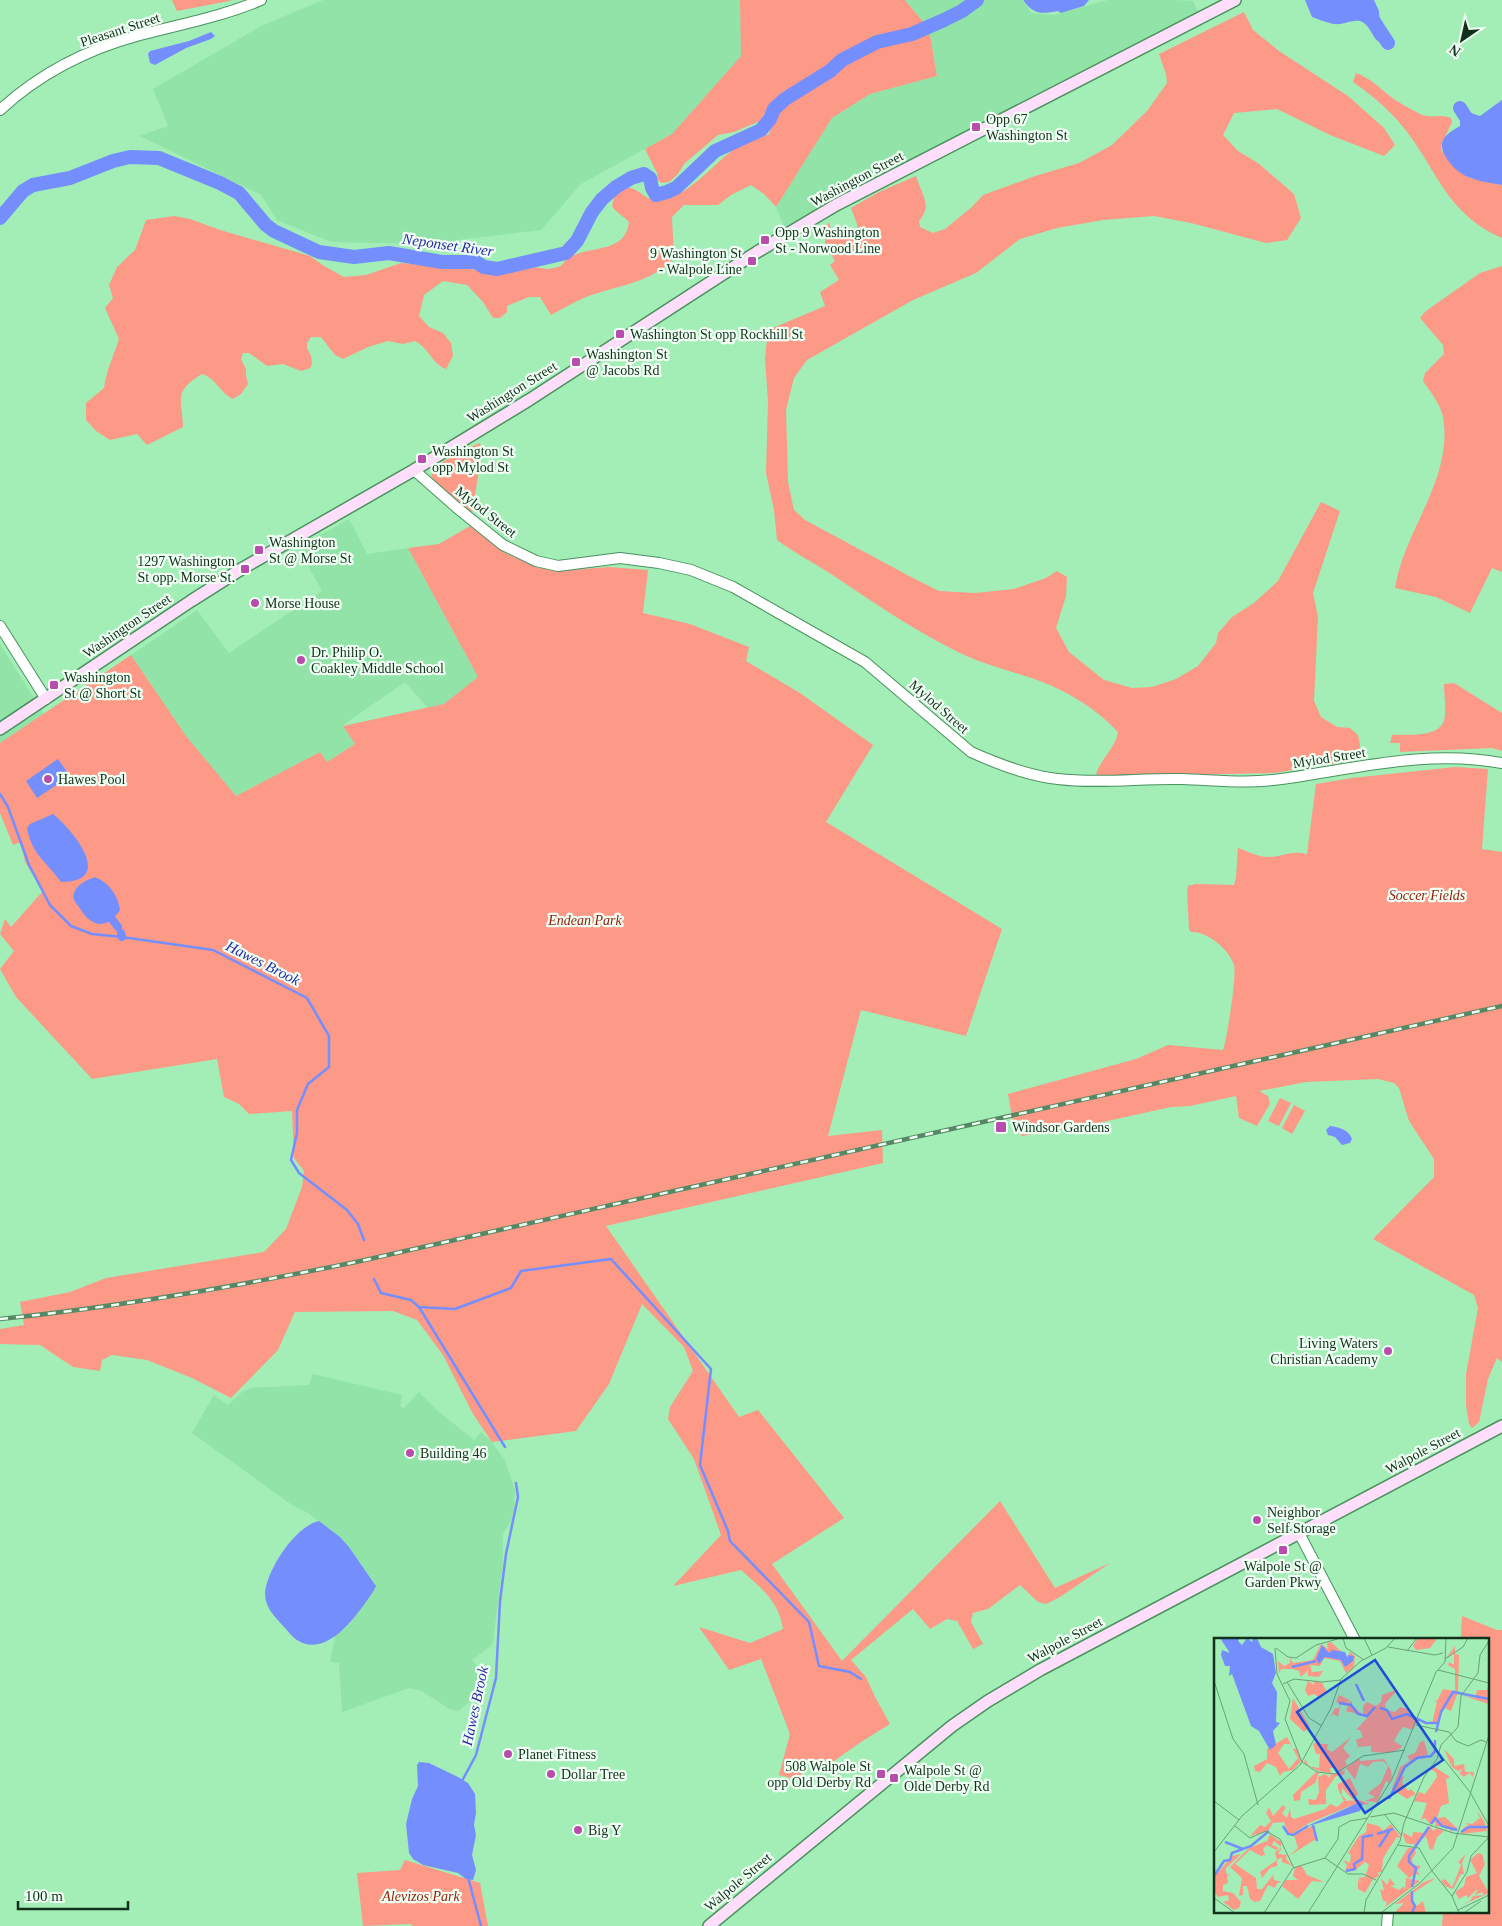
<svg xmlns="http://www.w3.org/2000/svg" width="1502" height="1926" viewBox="0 0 1502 1926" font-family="Georgia,serif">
	<rect width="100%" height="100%" fill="#a3eeb6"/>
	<path fill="#91e3a7" d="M323 0H740L742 55 672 134 581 184 541 230 425 244 331 242 277 220 261 195 140 136 168 126 153 89 261 26Z
		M905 0H1022L1032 13 1055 15 1108 0H1173L1193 1 1198 12 786 231 776 207 832 118 870 94 937 76 929 29Z
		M349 519 367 554 408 548 478 677 445 704 431 712 405 682 343 725 355 744 344 751 327 762 320 752 236 796 186 736 131 655 197 610 229 653 322 591 298 548Z
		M0 644 44 714 0 743Z
		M313 1374 402 1395 400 1406 404 1408 419 1392 438 1411 474 1440 481 1432 492 1442 504 1459 510 1475 515 1490 514 1509 511 1521 503 1534V1562L493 1642 491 1646 472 1660 480 1669 483 1679 482 1691 458 1711 449 1709 422 1691 409 1688 342 1712 339 1663 330 1662 335 1636 348 1626 368 1599 373 1592 375 1583 349 1547 340 1537 308 1513 292 1505 192 1433 214 1395 228 1405 243 1391 251 1388 309 1385Z"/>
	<path fill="#fc9987" d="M172 0H234L177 11Z
		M740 0H905L929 29 937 76 870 94 832 118 776 207 764 194 751 185 731 195 718 205H684L672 217 674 258C652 283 615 286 586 297 574 302 562 309 551 315L540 297H529L507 306V312L500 318H493L483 302 467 285 443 281 424 295 419 316 429 327 443 333 451 343 453 356 446 369C430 362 431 350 415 341L403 344 388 341 368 347 343 359 335 355 321 337H311L307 343V348L311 356 312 364 310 368 301 371 283 364 267 366 249 353H243L241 359 246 369V376L248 384 241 394 233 399C220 393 216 378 202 374 173 392 182 397 183 427L147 445 137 434 110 440 96 431 86 420V403L104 388C106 371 114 355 119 339L105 308 113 298 109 285 117 267 135 250 146 220 174 216 190 219 220 230 310 256 324 266 344 277 366 275 401 263 465 268 490 272 532 267 549 269 561 266C579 240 624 260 629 222 624 216 616 213 612 206L614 198 624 187C639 187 644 200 656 200 686 200 711 166 733 150 743 143 757 139 769 134L785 90 771 103 760 121 734 132 718 135 685 163 677 175 669 182 661 183 657 179V173L645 149 672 134 741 56Z
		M1244 12 1253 30 1279 51 1348 96 1384 128 1395 145 1384 156 1330 135 1277 109 1234 113 1223 135 1238 151 1258 163 1294 194 1301 218 1287 240 1266 243 1191 223 1154 216 1103 220 1057 228 1020 239 976 273 913 300 807 360 794 378 786 410 788 482 794 510 805 520 911 577 939 591 975 593 1014 589 1046 578 1057 571 1067 577 1066 596 1056 628 1069 652 1104 680 1132 688 1152 687 1176 679 1198 666 1216 643 1218 633 1232 617 1254 603 1278 581 1321 502 1340 511 1313 593 1318 617 1314 701 1321 717 1337 727 1350 728 1358 735 1360 745 1357 760 1274 773 1103 777 1096 774C1101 759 1116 747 1118 732 1094 706 1059 686 1025 676 1001 668 976 662 954 650 911 628 871 601 831 574 813 562 794 553 777 540L774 510 766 473 768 402 765 359 768 330 825 306 820 292 839 280 830 265 835 261 825 242 826 225 829 223 833 237 853 239 857 234V224L851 208 879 192 916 176C921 194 933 205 919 221L920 227 933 233 945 229 972 207 983 195 1035 176 1079 163 1112 145 1147 111 1167 83 1166 74 1159 54Z
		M1356 73C1372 79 1378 87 1391 97 1399 103 1409 108 1418 113 1432 120 1438 113 1451 118L1452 122 1442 143 1441 150 1470 178 1502 185V238C1443 212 1437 166 1399 122 1385 106 1370 94 1353 82Z
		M1502 266V572L1492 568 1470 613 1436 597 1395 588C1404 530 1454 478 1443 417 1441 405 1430 391 1423 381L1425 373 1444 354 1443 345 1420 318 1426 311 1480 273Z
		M480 443 482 452 472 513 436 483C433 479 430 476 432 472 434 464 472 446 480 443Z
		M470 526 505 553 536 567 557 571 609 567 648 570 643 613 690 624 749 647 746 661 800 693 873 745 826 822 1002 929 966 1036 861 1010 828 1136 882 1130 883 1163 606 1226 739 1417 758 1410 844 1518 772 1564 842 1661 1000 1501 1055 1588 1110 1563 1060 1597 1046 1604 1038 1602 1020 1585 988 1609 973 1613 971 1622 983 1644 973 1649 957 1621 947 1619 930 1629 913 1609 851 1660 866 1677 875 1697 890 1724 861 1742 824 1768 808 1758 799 1780 779 1775 790 1734 761 1659 729 1670 699 1627 750 1643 783 1629C779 1601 761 1588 741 1570L673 1586 721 1535 694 1459 668 1419 670 1407 693 1371 684 1347 642 1304 609 1384 576 1431 492 1442 473 1414 443 1355 417 1320 393 1311 295 1312 278 1350 231 1398 192 1378 147 1360 112 1355 102 1360 100 1371 73 1367 40 1345 0 1344V1329L24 1325 20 1302 70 1292 106 1278 264 1252 286 1229 302 1187 304 1171 294 1158 292 1111 249 1114 239 1104 224 1097 217 1059 92 1079 16 997 0 969 14 951 0 934 5 919 11 927 43 891 25 862 21 842 13 845 0 813V743L131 655 186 736 236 796 320 752 327 762 355 744 343 726 444 704 478 677 408 548 439 544Z
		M1454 683 1502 713V751L1492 748 1400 752V743H1390L1392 735C1409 734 1444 739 1445 715 1446 705 1444 694 1444 684Z
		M1455 767 1488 769 1482 849 1502 852V1362L1497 1358 1488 1379 1479 1422 1472 1428 1469 1424 1466 1405V1374L1478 1308 1474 1295 1373 1239 1434 1177V1159L1409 1121 1399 1088 1394 1083 1378 1079 1306 1082 1259 1091 1268 1096 1270 1104 1257 1126 1239 1118 1236 1096 1190 1106 1171 1107 1089 1125 1022 1136 1014 1129 1008 1094 1136 1059 1168 1045 1223 1050C1227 1040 1237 974 1234 965 1229 949 1207 931 1191 932L1189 930 1187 890 1188 886 1196 884 1234 885 1236 878 1238 848C1247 851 1258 857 1268 857 1284 857 1289 850 1307 854L1316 784 1352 778Z
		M1280 1098 1291 1103 1279 1126 1268 1121Z
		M1294 1105 1305 1111 1292 1134 1282 1128Z
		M1462 1616 1497 1630H1502V1926H1442L1443 1912H1488V1640H1461Z
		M405 1860 480 1883 488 1926H412L411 1924 363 1926 357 1873 400 1870Z"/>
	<path fill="#748efe" d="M1023 0H1089L1084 6 1061 13 1058 11C1041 14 1034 15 1023 0Z
		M1305 0H1374L1379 11 1380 27 1390 36 1379 42C1372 37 1371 28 1364 23 1357 18 1348 23 1340 24 1331 25 1321 20 1312 17Z
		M211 32 215 36 211 39 186 48 155 65 150 63 148 54 150 51 189 41Z
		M1502 100V185C1492 183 1481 182 1471 178 1461 175 1453 168 1447 159 1436 142 1444 135 1460 126V121L1471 113 1480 116Z
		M58 759 70 776 37 798 26 781Z
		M53 814C73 830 116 882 61 882 46 861 32 855 27 828L30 824Z
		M95 877C109 883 118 895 120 910 106 931 91 927 79 907 76 903 72 899 74 893 77 884 87 880 95 877Z
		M1330 1126C1339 1127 1349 1130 1352 1139L1350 1143 1342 1145 1335 1137 1328 1135 1326 1130Z
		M319 1521 340 1537 349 1547 376 1586 373 1592C359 1612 328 1660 297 1640 292 1637 288 1631 284 1627 276 1618 265 1608 265 1594 266 1571 295 1526 319 1521Z
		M419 1762 429 1763 458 1777 468 1783 475 1794 476 1813 474 1825 476 1835 472 1855 476 1870 473 1880 466 1879 458 1873 423 1865 413 1859 409 1853 406 1824 412 1799 418 1786 417 1765Z"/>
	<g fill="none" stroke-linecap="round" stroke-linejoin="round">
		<path stroke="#748efe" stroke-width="2.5" d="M0 794 8 807 29 865 50 905 71 926 92 934 122 937 213 950 307 998 329 1036V1067L308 1084 297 1110V1133L291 1160 299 1173 347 1210 358 1224 364 1240
			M374 1279 381 1293 411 1300 419 1307 505 1447
			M419 1307 455 1309 511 1288 521 1271 611 1259 711 1369 700 1465 728 1531 730 1541 809 1622 819 1666 850 1672 861 1679
			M462 1781 476 1755 496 1678 500 1601 506 1554 518 1497 516 1483
			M468 1877 481 1926"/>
		<path stroke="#748efe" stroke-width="8" d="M107 913 118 927
			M121 933 122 937"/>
		<path stroke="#748efe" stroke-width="14" d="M1360 0 1388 43
			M1460 108C1472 128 1481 136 1502 147
			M0 218 23 191 33 185 70 178 113 161 130 157 159 158 220 183 239 193 266 225 274 231 319 252 354 257 389 253 442 262H476L484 267 497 269 566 253 577 241 592 212 602 199 616 187 631 178 644 174 650 178 652 188 656 195 667 192 676 188 715 151 761 130 770 119 774 109 785 99 830 71 842 60 877 42 912 34 944 20 962 11 977 0"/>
		<g stroke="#49925f" stroke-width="12">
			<path id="tertiary" d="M0 110C40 73 88 49 140 35 181 24 221 17 261 0
				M414 470 456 507 503 545 536 561 558 566 620 558 659 563 691 570 733 587 865 662 971 752C998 764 1028 776 1058 779 1099 784 1141 778 1182 779 1216 780 1247 784 1281 779 1354 769 1427 749 1502 763
				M0 626 46 699
				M1299 1533 1355 1640
				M1387 1926 1388 1912"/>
		</g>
		<g stroke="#49925f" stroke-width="14">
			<path id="secondary" d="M0 729 191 601 243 568 414 470 529 400 757 252 836 205 1235 0
				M709 1926 952 1726 988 1701 1040 1670 1502 1426"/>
		</g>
		<use href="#tertiary" stroke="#fff" stroke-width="10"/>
		<use href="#secondary" stroke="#fedefa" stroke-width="11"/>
		<g stroke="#558863" stroke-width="4.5">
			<path id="rail" d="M0 1319C120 1307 238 1286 356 1262L1502 1006"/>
		</g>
		<use href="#rail" stroke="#f0fff3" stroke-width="2.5" stroke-dasharray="8" stroke-linecap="butt"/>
	</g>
	<g fill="#b94dae" stroke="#f0fff3" stroke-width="2">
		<rect x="971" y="122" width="10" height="10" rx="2.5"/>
		<rect x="760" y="235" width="10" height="10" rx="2.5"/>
		<rect x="747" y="256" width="10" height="10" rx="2.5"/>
		<rect x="615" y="329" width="10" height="10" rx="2.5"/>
		<rect x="571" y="357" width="10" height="10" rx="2.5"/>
		<rect x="417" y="454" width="10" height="10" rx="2.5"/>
		<rect x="254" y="545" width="10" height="10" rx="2.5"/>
		<rect x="240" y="564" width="10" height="10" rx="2.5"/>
		<circle cx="255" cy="603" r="5"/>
		<circle cx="301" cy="660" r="5"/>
		<rect x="49" y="680" width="10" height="10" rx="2.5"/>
		<circle cx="48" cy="779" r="5"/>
		<rect x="995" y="1121" width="12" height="12" rx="2.5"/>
		<circle cx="1388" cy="1351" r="5"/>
		<circle cx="410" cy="1453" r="5"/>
		<circle cx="1257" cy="1520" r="5"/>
		<rect x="1278" y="1545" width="10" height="10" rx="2.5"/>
		<circle cx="508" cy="1754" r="5"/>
		<circle cx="551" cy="1774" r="5"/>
		<rect x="876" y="1769" width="10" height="10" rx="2.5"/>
		<rect x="889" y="1773" width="10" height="10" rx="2.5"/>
		<circle cx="578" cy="1830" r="5"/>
	</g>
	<g text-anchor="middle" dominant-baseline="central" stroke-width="4.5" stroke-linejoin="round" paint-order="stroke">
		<g font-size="14" fill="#12311b" stroke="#f0fff3">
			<text transform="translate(120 30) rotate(-18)">Pleasant Street</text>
			<text transform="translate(857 179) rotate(-28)">Washington Street</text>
			<text transform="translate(512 392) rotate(-32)">Washington Street</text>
			<text transform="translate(486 512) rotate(38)">Mylod Street</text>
			<text transform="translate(127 626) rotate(-34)">Washington Street</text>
			<text transform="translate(939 707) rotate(41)">Mylod Street</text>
			<text transform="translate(1329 758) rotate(-9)">Mylod Street</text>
			<text transform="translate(1423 1451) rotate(-28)">Walpole Street</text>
			<text transform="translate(1065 1640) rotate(-28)">Walpole Street</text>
			<text transform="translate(738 1882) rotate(-40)">Walpole Street</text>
		</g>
		<g font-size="14" fill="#12311b" stroke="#f0fff3" text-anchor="start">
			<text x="986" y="119">Opp 67<tspan x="986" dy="16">Washington St</tspan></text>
			<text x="775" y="232">Opp 9 Washington<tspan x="775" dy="16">St - Norwood Line</tspan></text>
			<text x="742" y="253" text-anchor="end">9 Washington St<tspan x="742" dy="16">- Walpole Line</tspan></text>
			<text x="630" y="334">Washington St opp Rockhill St</text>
			<text x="586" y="354">Washington St<tspan x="586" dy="16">@ Jacobs Rd</tspan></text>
			<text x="432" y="451">Washington St<tspan x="432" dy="16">opp Mylod St</tspan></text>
			<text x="269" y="542">Washington<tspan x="269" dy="16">St @ Morse St</tspan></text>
			<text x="235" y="561" text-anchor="end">1297 Washington<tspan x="235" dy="16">St opp. Morse St.</tspan></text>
			<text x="265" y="603">Morse House</text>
			<text x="311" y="652">Dr. Philip O.<tspan x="311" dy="16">Coakley Middle School</tspan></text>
			<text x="64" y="677">Washington<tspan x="64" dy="16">St @ Short St</tspan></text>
			<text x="58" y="779">Hawes Pool</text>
			<text x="1012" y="1127">Windsor Gardens</text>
			<text x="1378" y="1343" text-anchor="end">Living Waters<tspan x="1378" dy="16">Christian Academy</tspan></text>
			<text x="420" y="1453">Building 46</text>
			<text x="1267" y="1512">Neighbor<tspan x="1267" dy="16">Self Storage</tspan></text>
			<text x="1283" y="1566" text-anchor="middle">Walpole St @<tspan x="1283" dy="16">Garden Pkwy</tspan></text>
			<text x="518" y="1754">Planet Fitness</text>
			<text x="871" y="1766" text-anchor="end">508 Walpole St<tspan x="871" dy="16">opp Old Derby Rd</tspan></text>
			<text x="904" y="1770">Walpole St @<tspan x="904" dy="16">Olde Derby Rd</tspan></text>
			<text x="561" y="1774">Dollar Tree</text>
			<text x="588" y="1830">Big Y</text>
		</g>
		<g font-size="14" font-style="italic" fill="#921a07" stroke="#f0fff3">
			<text x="1427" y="895">Soccer Fields</text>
			<text x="585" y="920">Endean Park</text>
			<text x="421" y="1896">Alevizos Park</text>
		</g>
		<g font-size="15" font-style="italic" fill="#2729aa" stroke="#f0fff3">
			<text transform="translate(448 245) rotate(8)">Neponset River</text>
			<text transform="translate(263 963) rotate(27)">Hawes Brook</text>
			<text transform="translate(475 1706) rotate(-78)">Hawes Brook</text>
		</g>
	</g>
	<g transform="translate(1214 1638)">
		<rect width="275" height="275" fill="#a3eeb6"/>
		<path d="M204 0H220L222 2 216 10 202 12 199 8ZM117 4 133 19 136 14 141 18 140 29 132 35 126 23 110 20 106 28 96 27 98 34 109 33 105 39 94 38V32L87 39 85 33 79 31H67L65 36 64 23 70 28 76 25V20L79 25 99 22 107 6 114 11 113 5ZM241 8V16L245 17 244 54 237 73 231 70 233 67 226 74 225 85H218L223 64 219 62 223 63 229 51 241 53V31L234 27 235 24 240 27V14L232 20ZM94 43 100 47V43L108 45 113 54 106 60 100 56 94 58 91 52ZM275 46V66L249 58 261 60 263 52H273ZM184 51 171 66 172 72 181 74 186 69 193 71 196 77 204 81 199 92 189 89 185 94 180 103 188 108 186 111 175 115 157 114V108L144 109 142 102 149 99 146 92H142L154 79 132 73 134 68 127 65 124 79 119 76 116 80 121 70H125L126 66 122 64 125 57 136 62 132 65 138 63V67L149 77V68L153 64 162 68 167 64 168 57ZM79 60 96 89 90 94 76 81ZM73 99 79 111 83 110 87 123 79 132 69 134 66 138 62 129 53 125 46 134 41 133 40 128 53 121V111ZM70 106H76L84 120 75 131 64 115ZM102 99 107 106H114L113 111 118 114 137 99 129 110 136 118 131 123 133 127 125 134 122 130H116L117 135 104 133 90 125 91 121 95 128 105 130 106 116H102L99 106 103 104ZM210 103 214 116 191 127 184 142 190 137 188 145 194 153 197 151 202 156 193 161 178 151 186 129 196 123 193 118 201 115 206 104ZM230 111 240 121V128L250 126 251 134H260L259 139 255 135 250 139 245 135 249 131 244 133 238 129ZM145 120 146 123 170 121 177 132 178 139 175 145 172 143 163 164 151 163 161 159 154 155 167 145 174 128 169 123 159 124 154 129 146 126 141 142 132 130ZM219 128 236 139 232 141 235 165 227 168 223 180 231 179 244 191 243 193 240 190 237 194 234 189 231 192V189L221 188 222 184 216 186 211 180 207 182 213 165 200 163 205 154 211 156 223 139 222 134 215 131ZM131 132 130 137 122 138 112 152V166L95 167 94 161 102 162 105 154 104 139 111 136 116 140V137ZM102 134 105 135 101 145 87 154 86 162 80 163 79 157ZM136 140 144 156 139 162 128 150V158L133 162 130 163 124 151V146ZM145 162 156 166 136 168 95 185 78 196H74L70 184 59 185 54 193 36 198 46 187 51 189 57 183 52 175 55 169 59 178 69 167 72 170 68 175 73 180 76 170 77 179 80 181 111 171 116 166 123 169 130 163ZM262 172 270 183 273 193 247 196 250 189 255 188 251 185 258 186 266 180ZM153 185 165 188 169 193 177 186 187 200 183 199 174 212 169 221 168 234H164L165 238 159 241 151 255 144 251V242L148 244 144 240 151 239 155 227 151 224 140 233H131L133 227 129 222 136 225 137 217 134 215 145 198 152 194ZM100 187 102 201 75 218 84 210 80 197ZM216 188 219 193 223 190 230 193 223 199 219 211 216 212 212 198 202 207 192 205 188 194 198 199 199 194 211 195ZM56 196 67 204V209L60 203 58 207 65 210 62 212 53 207 49 211 51 217 47 218 36 212 21 226 42 240 43 251H48L59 237 60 242 68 244 63 245 61 250 54 247 46 263 41 264 36 261 33 248H29V257L25 258 28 240 16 229 35 210 53 203ZM68 210 64 216 73 217 72 221 79 228 68 224V219L63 222V228L56 230 48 240 46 234 63 222 61 214ZM194 210H200L202 215 198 221 199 227 207 228 203 233 206 237 201 236 195 240 183 228ZM264 215 268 216 271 226 265 238 275 255 244 269 256 263 259 258 270 257 268 254 261 257 264 250 254 260 252 257 245 261 241 254 250 248 252 239 263 235 256 222ZM27 216 12 230V235L17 238 13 237 14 245 9 247V253L19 255 27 264 25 270 20 272 9 264 15 262 14 257 4 259 0 253V239L18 218ZM252 216 248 225 250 236H247L239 251 231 248 227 243 231 241 238 249 240 245 247 227 244 224ZM87 227 93 237 110 244 98 243 84 261 68 248 72 242H84L79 238 81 230ZM167 240 173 247 176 240 181 247 176 248 185 252 190 248 191 252 192 240 206 243 171 269 173 264 169 263 166 251 170 253ZM222 240 199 255V263L203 268 209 263 212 275H180L190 265 181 266 210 244Z" fill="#fc9987" fill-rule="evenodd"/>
		<path d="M6 0H26L24 3 28 7 33 0 38 4 39 0H43L47 9 59 16 62 35 58 45 63 54 62 84 66 85 59 93 62 107 56 112 45 93 37 88 18 36 15 38 16 28H11L7 17 8 12 16 15ZM108 7 115 15 118 12 131 14 134 21V17L140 18 139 23 131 29 127 22 111 19 105 26 102 21ZM146 164 149 166 146 173 91 189Z" fill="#748efe"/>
		<path fill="none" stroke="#748efe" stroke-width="2.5" d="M78 29 102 23M142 46 150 63M125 65 137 67 144 76 153 78 161 69M166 70 173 72 178 81 193 76 212 85H225M222 94 227 74 239 54 275 61M175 161 191 129 203 120 217 118 221 113V102M217 186 221 180 228 188 243 192M99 187 103 203M69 188 74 196 79 197 94 188M247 194 255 189H275M163 196 179 191M11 204 29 211M165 209 176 192M132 233 141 231 140 226 148 221 149 199 159 197M0 238 10 223 16 222 18 215 37 208 55 193M198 249 202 230 195 224V218L215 189M198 275 201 268 198 263V253"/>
		<path fill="none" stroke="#69a278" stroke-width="1" d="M129 0 132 10 150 22M150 0 158 17M174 9 221 17 229 15M61 10 63 36 76 63 71 81 88 124M62 10 74 19 82 20 102 7 127 0M193 13 203 0M231 21 249 9 254 0M224 32 275 45M0 43 19 101 30 116 44 167M73 44 95 80 108 88M69 46 80 41 108 44 127 42M202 87 235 94 242 103 254 108 267 102 272 104M225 115 256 154M88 124 103 134 121 136 149 118 191 112M256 154 275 188M0 163 25 182M171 177 187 197M156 179 180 175 239 195 275 199M21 188 36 200 52 193 66 201 80 230M184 207 205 210 218 233M0 214 28 178 86 127 117 70 127 41 147 23 172 10 181 0M111 220 134 236H149L162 242M218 233 238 258 245 275M238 258 253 234 257 218 275 199M0 260 21 275M244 272 275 257M50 275 79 230 111 220 124 201 125 189 136 183 154 180M94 275 178 141 222 34 231 24 232 0M150 275 152 262 186 203 190 185 210 139 223 121 227 107 244 89 247 58 264 35 266 17 275 3M167 275 206 245 239 210 275 97M250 275 267 263"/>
		<path fill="#1d4ed8" fill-opacity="0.15" stroke="#1d4ed8" stroke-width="2.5" d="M161 22 229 122 151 175 83 74Z"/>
		<rect width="275" height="275" fill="none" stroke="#12311b" stroke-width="2.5"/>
	</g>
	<g transform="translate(1462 40) rotate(214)" stroke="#f0fff3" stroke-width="4" paint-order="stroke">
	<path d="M0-4L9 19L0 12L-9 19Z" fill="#12311b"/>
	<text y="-8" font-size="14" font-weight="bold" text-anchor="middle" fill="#12311b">N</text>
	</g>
	<path d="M18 1901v8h110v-8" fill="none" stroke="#12311b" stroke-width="2.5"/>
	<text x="25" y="1901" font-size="15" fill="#12311b" stroke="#f0fff3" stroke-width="4" paint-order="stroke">100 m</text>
</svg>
